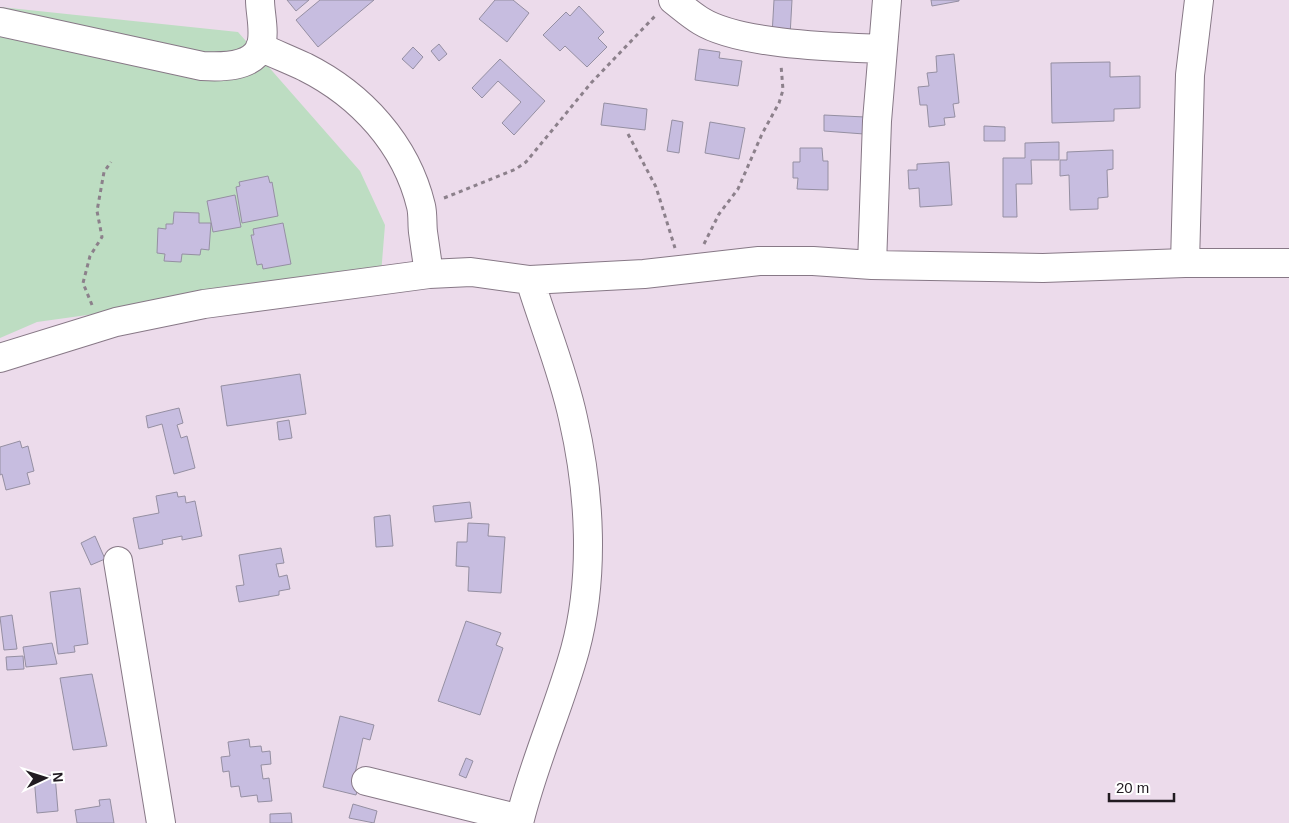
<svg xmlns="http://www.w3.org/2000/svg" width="1289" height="823" viewBox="0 0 1289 823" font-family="Arial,sans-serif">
	<rect width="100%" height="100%" fill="#ecdbeb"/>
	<path fill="#bdddc2" d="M0 7 238 32 360 171 385 225 381 274 37 322 0 338Z"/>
	<path fill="#c7bde0" stroke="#958fa2" d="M287 0H309L296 11Z
		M320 0H374L318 47 296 20Z
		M495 0H513L529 13 507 42 479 19Z
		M774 0H792L790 36 772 35Z
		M931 0H959V1L932 6Z
		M579 6 604 32 598 38 607 47 587 67 565 46 560 51 543 35 566 12 570 16Z
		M439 44 447 54 439 61 431 51Z
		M413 47 423 57 413 69 402 59Z
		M699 49 720 52 719 58 742 61 738 86 695 80Z
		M954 54 959 103 953 104 955 117 944 118 945 125 929 127 927 105H920L918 87 929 86 927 73 937 72 936 56Z
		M500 59 545 101 514 135 502 123 521 102 498 81 482 98 472 88Z
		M1110 62V77L1140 76V108L1114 109V121L1052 123 1051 63Z
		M604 103 647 109 645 130 601 125Z
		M824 115 865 117 864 134 824 131Z
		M672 120 683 122 679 153 667 151Z
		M710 122 745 128 739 159 705 153Z
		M984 126 1005 127V141H984Z
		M1059 142V160H1031L1032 184H1016L1017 217H1003V158H1025V143Z
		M800 148H822L823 161H828V190L797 189 798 178H793V162H800Z
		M1113 150V169L1107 170 1108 197 1098 198V209L1070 210 1069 175 1060 176V160H1067V152Z
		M949 162 952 205 920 207 919 188 909 189 908 170H917V164Z
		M268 176 270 183 272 182 278 216 242 223 236 187 240 186 239 182Z
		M235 195 241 227 213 232 207 201Z
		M174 212 199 213V223H211L209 250 201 249 200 255 182 254 181 262 164 261 165 254 157 253 158 228 166 229V224H173Z
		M283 223 291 264 263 269 262 264 257 265 251 235H254L253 229Z
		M300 374 306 414 227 426 221 386Z
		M179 408 183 423 177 425 181 438 187 436 195 468 174 474 162 424 148 428 146 416Z
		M289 420 292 438 279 440 277 422Z
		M20 441 22 448 28 446 34 471 27 473 30 484 6 490 2 474 0 475V447Z
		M177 492 178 497 185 496 186 503 195 501 202 536 182 540V536L162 540 163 544 139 549 133 518 159 513 156 496Z
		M470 502 472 518 435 522 433 506Z
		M390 515 393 546 376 547 374 517Z
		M468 523 489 524 488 536 505 537 501 593 468 591 469 567 456 566 457 542H467Z
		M95 536 105 559 91 565 81 543Z
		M281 548 284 563 276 564 279 577 287 575 290 589 279 591V595L239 602 236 586 244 585 239 555Z
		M80 588 88 644 74 646 75 652 58 654 50 592Z
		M12 615 17 649 4 650 0 617Z
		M466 621 501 633 496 645 503 648 480 715 438 701Z
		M52 643 57 664 26 667 23 647Z
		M23 656 24 669 7 670 6 657Z
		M92 674 107 746 73 750 60 678Z
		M340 716 374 725 370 740 363 738 354 778 360 779 356 795 323 787Z
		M249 739 250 747 261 746 262 752 270 751 271 764 261 765 263 779 269 778 272 801 258 802 257 795 241 797 239 786 231 787 229 771 223 772 221 757 230 756 228 742Z
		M466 758 473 761 466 778 459 775Z
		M55 775 58 811 37 813 34 776Z
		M110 799 114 823H77L75 810 100 806 99 800Z
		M353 804 377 811 374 823 349 818Z
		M291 813 292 823H270V814Z"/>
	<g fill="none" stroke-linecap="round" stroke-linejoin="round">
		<g stroke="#877886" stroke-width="30">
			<path id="minor" d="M673 0C682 7 691 15 701 21 740 45 836 47 883 49
				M0 22 202 66C220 67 251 68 260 48 266 34 260 14 260 0
				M260 47C275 54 290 60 305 67 361 95 406 144 421 206 423 214 422 224 423 232 425 246 427 260 429 274
				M1185 263 1190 75 1199 0
				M872 265 877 121 887 0
				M0 358 116 322 204 304 429 274 471 272 530 280 644 274 759 261H813L872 265 1043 268 1185 263H1289
				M118 561 161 823
				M366 781 520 819
				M519 823C533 764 559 708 575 650 595 576 590 492 573 418 563 371 544 326 530 280"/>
		</g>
		<path stroke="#8c808b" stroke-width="3" stroke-dasharray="4 4" stroke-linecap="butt" d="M628 134 656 187 675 248
			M444 198 516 169 526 162 591 83 656 15
			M704 244 719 214 738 189 762 134 779 103 783 90 781 65
			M92 305 83 283 90 256 102 237 97 211 104 172 111 162"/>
		<use href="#minor" stroke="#fff" stroke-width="28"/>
	</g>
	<g transform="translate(45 778) rotate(86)" stroke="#ffffff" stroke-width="4" paint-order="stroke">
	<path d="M0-4L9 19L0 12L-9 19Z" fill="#211b21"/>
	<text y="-8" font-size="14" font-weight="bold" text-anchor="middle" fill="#211b21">N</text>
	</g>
	<path d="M1109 793v8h65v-8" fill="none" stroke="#211b21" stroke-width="2.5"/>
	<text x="1116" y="793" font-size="15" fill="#211b21" stroke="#ffffff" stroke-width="4" paint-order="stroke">20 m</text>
</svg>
